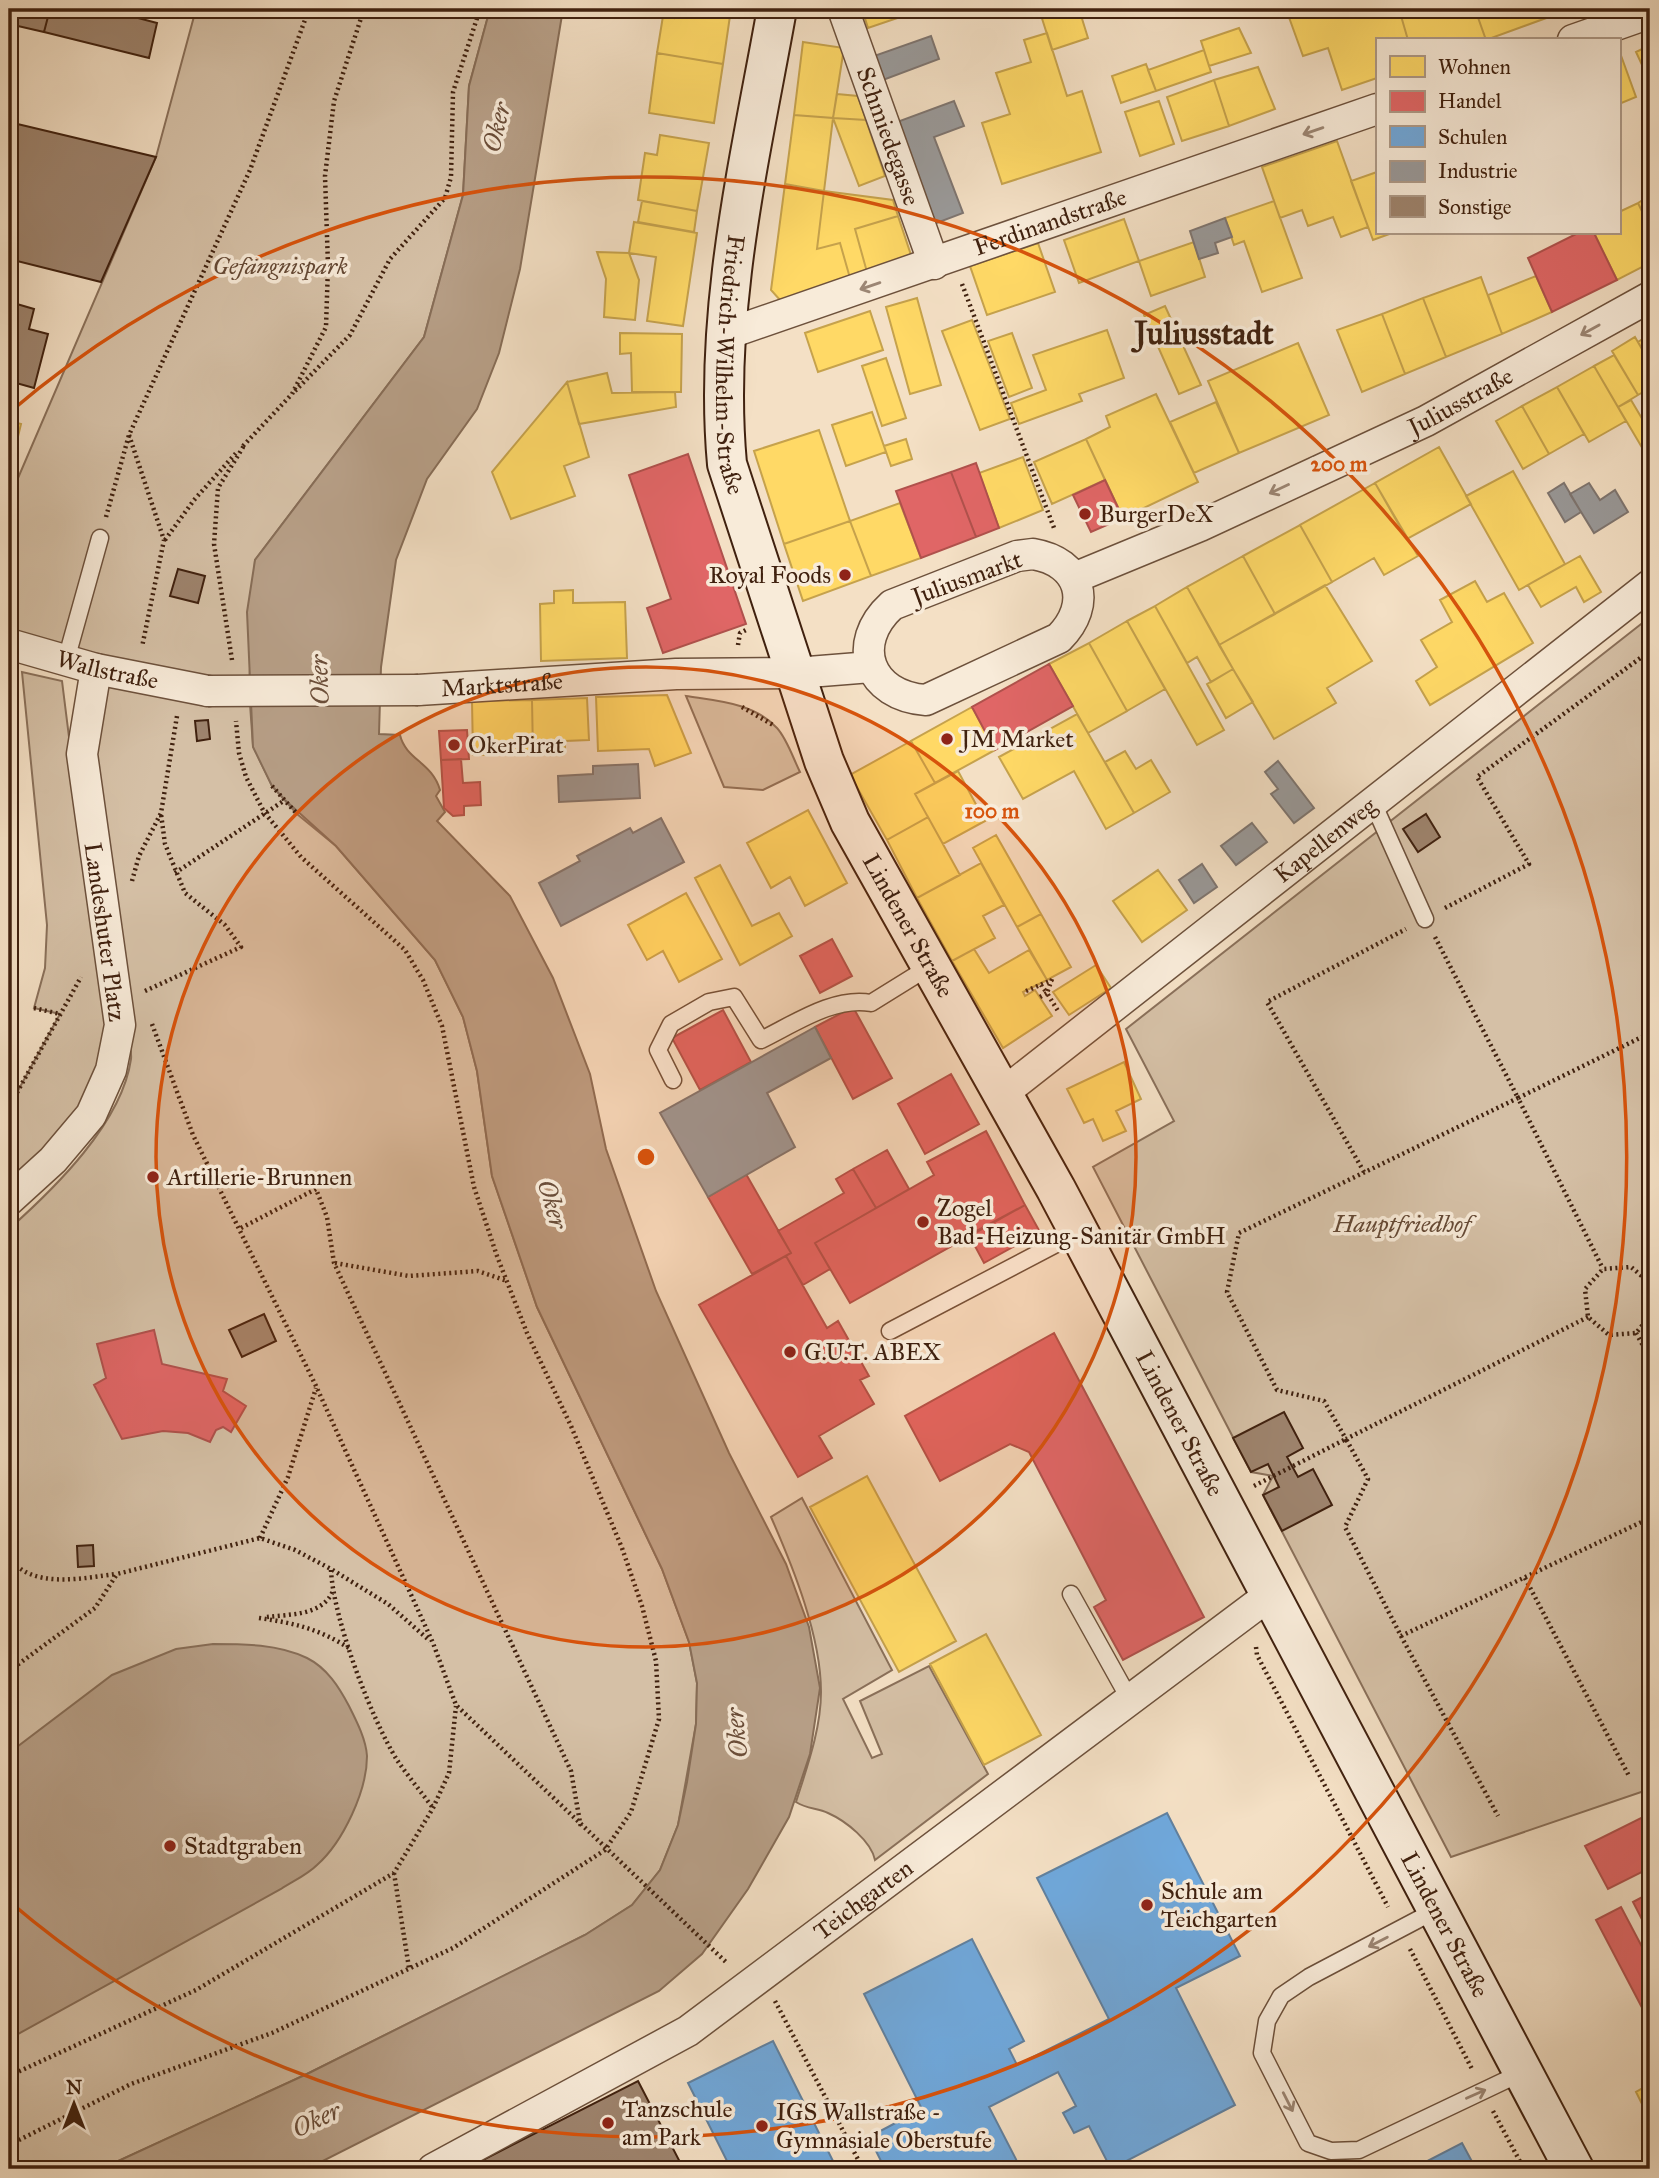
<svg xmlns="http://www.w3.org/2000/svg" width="1659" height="2178" viewBox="0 0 1659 2178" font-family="'IM FELL Great Primer',serif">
	<rect width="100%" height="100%" fill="#f4e0c5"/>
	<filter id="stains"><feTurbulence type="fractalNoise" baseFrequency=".00286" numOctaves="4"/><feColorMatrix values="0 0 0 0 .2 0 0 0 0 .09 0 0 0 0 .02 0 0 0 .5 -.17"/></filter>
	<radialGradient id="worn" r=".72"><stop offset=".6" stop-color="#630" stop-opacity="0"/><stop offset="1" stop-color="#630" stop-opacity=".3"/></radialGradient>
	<path fill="#d5c0a6" stroke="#8a705a" stroke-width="2" d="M196 9H490L469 86 463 195 424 337 255 560 249 690 253 746 272 786 297 814 336 846 435 960 463 1017 477 1071 492 1176 537 1307 662 1569 689 1642 697 1683 696 1724 678 1825 660 1870 632 1905 585 1935 307 2074 101 2169H9V1229C54 1189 122 1123 131 1059 132 1049 128 1037 126 1027L111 1070 9 1200V1107L60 1014 34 1008 45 968 47 925 22 672 62 681 81 833 82 754 96 669 9 644V499L156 157Z
		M1650 617V1789L1451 1857 1263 1495 1273 1476 1251 1472 1093 1167 1174 1121 1126 1029Z
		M686 696C718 701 754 703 777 728 787 739 793 758 800 772L763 790 724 787Z
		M802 1498 892 1670 843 1699 872 1758 882 1754 860 1701 929 1666 988 1774 875 1860C871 1841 846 1821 828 1813 817 1808 807 1809 796 1802 807 1767 821 1729 821 1692 821 1636 793 1567 771 1517Z"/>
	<path fill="#b79f87" stroke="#876d57" stroke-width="2" d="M490 9H563L520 269 499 353 477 409 427 479 396 560 381 667 379 734 400 735C406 760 432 762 440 790L436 796 445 812 437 821 510 896 553 978 590 1074 606 1149 656 1291 729 1453 786 1564 809 1627 820 1688 810 1754 789 1817 748 1889 702 1954 659 1991 307 2169H101L307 2074 585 1935 632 1905 660 1870 678 1825 687 1782 696 1724 697 1683 689 1642 662 1569 537 1307 492 1176 477 1071 463 1017 435 960 336 846 285 800 272 786 253 747 247 612 255 560 424 337 463 195 469 86Z
		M213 1644C244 1644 278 1644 307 1658 327 1668 339 1687 349 1706 356 1720 366 1739 367 1756 367 1791 343 1842 317 1865 307 1875 293 1881 281 1889L9 2039V1753L112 1675 176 1649Z"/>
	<path fill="#ffd966" stroke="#c6a24c" stroke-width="2" d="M676 9H731L723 64 657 53 663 16 674 18Z
		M862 9H911L912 13 868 28Z
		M1039 9H1079L1088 38 1052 50Z
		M1286 9H1399L1408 40H1377V78L1342 90 1328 48 1303 56Z
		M1399 9H1475L1486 40H1408Z
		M1475 9H1559L1560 13 1486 40Z
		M1239 28 1251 53 1209 66 1201 41Z
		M1047 33 1067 96 1082 91 1101 152 1002 184 982 123 1010 114 996 73 1031 62 1024 40Z
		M803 42 844 48 833 118 794 115Z
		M1650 45V82L1636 52Z
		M1204 50 1211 72 1156 91 1148 70Z
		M1619 50 1636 97 1619 104Z
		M657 53 723 64 714 123 649 113Z
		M1146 64 1156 91 1121 103 1112 76Z
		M1258 67 1275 109 1229 126 1214 80Z
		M1214 80 1229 126 1182 141 1167 97Z
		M837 94 858 96 866 120 833 118Z
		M1159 101 1174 144 1140 156 1125 112Z
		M794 115 833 118 824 191 785 184Z
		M833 118 866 120 885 176 859 186Z
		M660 135 709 143 697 211 638 200 645 153 657 155Z
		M1337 141 1368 227 1341 237 1333 217 1308 226 1302 210 1280 218 1262 167Z
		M1377 172V233H1392L1373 240 1351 181Z
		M785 184 824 191 817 249 840 243 850 278 780 300 771 290Z
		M824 191 893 200 898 216 855 229 867 272 850 278 840 243 817 249Z
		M1650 195V228L1638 203Z
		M642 201 697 211 694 232 638 222Z
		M1274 201 1302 278 1262 292 1244 241 1234 245 1225 218Z
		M1638 203 1650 228V263L1617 280 1594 233H1619V212Z
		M898 216 912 258 867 272 855 229Z
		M1124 219 1139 261 1079 283 1064 240Z
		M634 222 697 233 683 326 647 321 656 257 629 253Z
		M1194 242 1205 277 1151 296 1139 261Z
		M1038 243 1055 292 987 315 970 266Z
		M597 252 629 253 639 280 635 320 604 317 606 279Z
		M1536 276 1552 312 1502 334 1488 295Z
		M1481 277 1502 334 1446 357 1423 298Z
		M917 298 941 385 910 394 886 307Z
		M1423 298 1446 357 1405 374 1382 314Z
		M1165 306 1201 385 1179 394 1144 315Z
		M870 311 883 350 818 372 805 333Z
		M1382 314 1405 374 1362 392 1337 330Z
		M972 320 1010 419 980 430 942 331Z
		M1107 330 1124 378 1079 394 1082 401 1019 424 1011 403 1046 390 1033 355Z
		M620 333 682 334 681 392H632L631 353 620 354Z
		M1012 333 1032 388 1009 397 988 341Z
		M1650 334V363L1638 342Z
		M1635 337 1650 363V388L1638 395 1612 351Z
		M1298 343 1329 415 1239 453 1208 381Z
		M1614 355 1638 395 1618 407 1594 366Z
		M886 358 906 418 882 426 862 366Z
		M1594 366 1626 421 1589 442 1557 387Z
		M607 373 612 393 675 392 676 407 579 424 567 382Z
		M567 382 589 457 564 466 575 496 511 519 492 472Z
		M1557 387 1584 434 1549 454 1522 406Z
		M1156 394 1198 482 1123 518 1086 439 1110 427 1106 416Z
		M1631 400 1650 432V461L1618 407Z
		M1216 402 1239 453 1194 473 1170 422Z
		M1522 406 1549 454 1523 469 1496 421Z
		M872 412 886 452 846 466 832 425Z
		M9 421 21 424 9 474Z
		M819 430 850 521 784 544 754 451Z
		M906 439 912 459 891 466 884 446Z
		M1086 439 1105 480 1052 504 1034 462Z
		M1439 447 1471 504 1407 539 1375 483Z
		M1023 457 1043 510 999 528 979 473Z
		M1513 471 1565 564 1519 590 1466 496Z
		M1375 483 1418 556 1384 575 1374 558 1332 582 1300 525Z
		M900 503 921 558 871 576 850 521Z
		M850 521 871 576 803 601 784 544Z
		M1300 525 1332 582 1275 614 1243 556Z
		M1243 556 1275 614 1219 645 1187 587Z
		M1580 556 1601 592 1584 602 1576 587 1541 607 1528 585Z
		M1475 581 1487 602 1504 593 1533 643 1430 705 1416 681 1437 667 1421 640 1452 622 1440 600Z
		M1325 585 1372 661 1327 688 1336 703 1274 739 1219 645Z
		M1187 587 1233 669 1211 682 1197 657 1187 663 1155 606Z
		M573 590V603L625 602 627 658 541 661 540 604 554 603V591Z
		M1155 606 1224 730 1197 745 1127 621Z
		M1127 621 1165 689 1127 711 1089 643Z
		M1089 643 1127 711 1088 733 1049 664Z
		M1233 669 1253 702 1226 718 1207 684Z
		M667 695 691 753 655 766 649 749 598 751 596 697Z
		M587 698 589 740 565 741V753L533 754 532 700Z
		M532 700 533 754 473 755 472 701Z
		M972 707 995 750 935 783 911 741Z
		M1077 714 1134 813 1106 829 1074 771 1023 799 999 757Z
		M911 741 935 783 915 794 928 817 887 840 850 775Z
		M1125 751 1136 769 1151 760 1170 792 1134 813 1105 762Z
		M958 771 985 821 943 844 915 794Z
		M808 810 847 883 805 906 790 877 771 888 747 843Z
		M928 817 960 875 917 898 887 840Z
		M996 835 1041 914 1017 927 973 848Z
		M981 863 1004 905 983 916 995 938 952 961 917 898Z
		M720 865 752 926 779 913 792 936 740 965 695 878Z
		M1158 870 1187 910 1142 942 1113 901Z
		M686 893 722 959 679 982 663 951 647 960 628 925Z
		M1041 914 1071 967 1047 980 1017 927Z
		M974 949 989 973 1029 950 1047 980 1023 992 1025 996 1035 990 1052 1016 1003 1048 952 961Z
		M1096 965 1111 988 1069 1015 1053 992Z
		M1124 1062 1141 1099 1116 1111 1126 1131 1103 1141 1093 1119 1084 1123 1067 1089Z
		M867 1476 956 1641 899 1672 810 1507Z
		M986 1634 1041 1735 984 1765 930 1664Z
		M1650 2084V2120L1636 2092Z"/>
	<path fill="#e06666" stroke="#b0514c" stroke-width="2" d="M1578 233H1594L1617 280 1552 312 1528 258Z
		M688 454 746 624 663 653 647 608 671 599 629 475Z
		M976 463 999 528 976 537 951 472Z
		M951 472 976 537 921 558 896 491Z
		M1105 480 1123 518 1091 532 1073 495Z
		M1049 664 1073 706 995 750 972 707Z
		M467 730 469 759 441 760 439 731Z
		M461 759 463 783 480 782 481 805 464 806V815L453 816 444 808 441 760Z
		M832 939 852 976 820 993 800 956Z
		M853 1007 892 1078 853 1099 815 1027Z
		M723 1010 751 1062 700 1090 672 1038Z
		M951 1074 979 1124 925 1154 898 1104Z
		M986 1131 1025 1205 850 1303 815 1243 934 1175 927 1162Z
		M887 1150 909 1189 876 1208 853 1169Z
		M853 1169 876 1208 815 1243 830 1269 803 1285 786 1256 791 1253 778 1231 844 1193 836 1179Z
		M746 1174 791 1253 752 1274 708 1197Z
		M1025 1205 1040 1232 984 1263 969 1235Z
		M786 1256 827 1328 838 1321 869 1376 860 1380 874 1404 819 1436 832 1458 798 1477 699 1305Z
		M154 1330 162 1364 227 1379 223 1391 246 1406 231 1432 223 1427 216 1430 210 1442 188 1433 163 1431 122 1439 94 1385 106 1378 97 1344Z
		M1054 1333 1204 1617 1123 1660 1094 1607 1106 1600 1029 1452 1010 1444 940 1481 905 1416Z
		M1641 1818 1646 1829 1650 1826V1868L1608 1889 1585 1846Z
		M1650 1893V1935L1633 1902Z
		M1621 1907 1650 1962 1649 2021 1596 1920Z"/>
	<path fill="#6fa8dc" stroke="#61809e" stroke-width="2" d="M1167 1813 1240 1956 1176 1988 1235 2105 1111 2169 1089 2126 1074 2133 1063 2113 1076 2106 1058 2072 989 2107 1021 2169H885L869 2137 922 2109 864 1994 972 1939 1024 2041 1009 2049 1017 2065 1109 2019 1037 1878Z
		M773 2041 837 2169H731L688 2083Z
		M1462 2143 1476 2169H1412Z"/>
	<path fill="#999" stroke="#7e7570" stroke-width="2" d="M931 36 939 59 883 80 874 56Z
		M954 101 964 126 934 137 963 213 934 224 897 122Z
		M1225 218 1232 237 1215 243 1218 253 1199 259 1190 231Z
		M1564 483 1581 512 1565 522 1548 493Z
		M1589 483 1600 500 1615 490 1628 512 1594 533 1570 494Z
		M1278 761 1314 808 1294 823 1271 794 1278 789 1265 772Z
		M638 764 640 798 559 802 558 776 593 774V766Z
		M661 818 684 862 561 926 539 883 580 861 577 856 630 828 633 833Z
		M1252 823 1267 842 1236 865 1221 846Z
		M1202 864 1217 887 1194 903 1179 880Z
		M815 1027 831 1058 767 1093 795 1147 708 1197 660 1113Z"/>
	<path fill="#9e846e" stroke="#40210f" stroke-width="2" d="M9 9H50L44 32 9 24Z
		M50 9H124L123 14 157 23 149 58 44 32Z
		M9 122 156 157 101 282 9 259Z
		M10 302 34 309 29 329 48 334 34 388 9 381Z
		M178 569 205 576 198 603 170 596Z
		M208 720 210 739 197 741 195 721Z
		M1426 814 1440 837 1418 852 1403 829Z
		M264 1314 276 1341 242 1357 229 1330Z
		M1284 1412 1303 1448 1287 1457 1298 1477 1313 1469 1332 1505 1282 1531 1263 1495 1279 1487 1268 1464 1251 1472 1233 1438Z
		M93 1545 94 1566 78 1567 77 1546Z
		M638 2081 682 2166 675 2169H475L473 2165Z"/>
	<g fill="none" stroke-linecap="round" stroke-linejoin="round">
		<g stroke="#6d513c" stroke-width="19">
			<path id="lane" d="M66 660 100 538
				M1373 803 1425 919
				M673 1080 658 1050 671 1024 709 1002 734 997 761 1040C794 1024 834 996 871 1003L929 967
				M890 1331 1079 1232
				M1071 1594 1130 1700
				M1438 1909 1309 1977 1281 1996 1267 2021 1262 2053 1308 2143 1331 2151 1359 2150 1523 2072"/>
		</g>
		<g stroke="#6d513c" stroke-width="33">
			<g id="street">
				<path id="s1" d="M843 9 934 264"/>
				<path d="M1573 40 1650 13"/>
				<path id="s2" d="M724 335 1377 109"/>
				<path d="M1033 554C1081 562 1093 604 1059 638L926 700C869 696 849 644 892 605L1017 556Z"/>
				<path id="s3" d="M1074 578 1200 526 1426 421 1650 297"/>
				<path id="s4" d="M9 644 96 669 208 691"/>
				<path id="s5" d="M418 690 676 674 796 673 871 667"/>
				<path id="s6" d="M1002 1094 1650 585"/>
				<path d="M9 1200 53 1160 91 1115 111 1070 120 1025 82 754 96 669"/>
				<path id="s7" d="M433 2169 688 2031 1271 1594"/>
			</g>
		</g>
		<g stroke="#40210f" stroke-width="42">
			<g id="secondary">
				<path id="s8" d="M777 9C750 159 713 311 727 464L824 761 850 822 1056 1189 1574 2169"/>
			</g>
		</g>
		<path stroke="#40210f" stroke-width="4.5" stroke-dasharray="2 3.5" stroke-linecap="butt" d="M962 284 1054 528
			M295 391 350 335 390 259 445 198 451 177 453 92 480 9
			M129 435 164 540 142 647
			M243 446 292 394 326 327 328 266 325 176 334 101 364 9
			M106 517 129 435 250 170 309 9
			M165 540 194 500 237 452
			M738 645 740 633 746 630
			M232 660 214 544 218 488 245 444
			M742 707 773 725
			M272 786 297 814
			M175 873 285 800
			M132 881 139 856 161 813 177 716
			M1445 908 1529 864 1477 777 1650 651
			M1435 937 1518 1098 1650 1033
			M1052 979 1047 993 1058 1011
			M145 991 241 947 225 925 185 893 165 844 161 814
			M1026 991 1052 980
			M1040 997 1047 993 1041 985
			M34 1008 60 1014
			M152 1024 193 1135 316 1386 433 1643 456 1705 728 1964
			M9 1107 81 977
			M1364 1172 1267 1002 1406 929
			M241 1228 316 1189 327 1217 334 1263 571 1771 581 1828
			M335 1263 409 1276 478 1271 507 1281
			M1650 1283 1631 1267 1603 1269 1585 1289 1588 1317 1609 1335 1636 1333 1650 1316
			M1588 1317 1346 1439 1324 1401 1277 1390 1227 1292 1239 1233 1518 1098 1603 1269
			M1636 1333 1650 1358
			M1254 1486 1346 1439 1368 1479 1345 1527 1401 1636 1650 1518
			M260 1538 288 1477 316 1388
			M9 1557C31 1590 83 1578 116 1574
			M9 1563 12 1561 9 1649
			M331 1570C333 1618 371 1718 397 1760 408 1776 421 1792 433 1808
			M1525 1578 1629 1776
			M267 1617C290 1614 322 1616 333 1591
			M259 1618C294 1623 319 1629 349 1648
			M1401 1636 1498 1816
			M1256 1647 1257 1655 1388 1907
			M9 1671 95 1608 117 1574 260 1538 295 1550 331 1569 388 1604 430 1641
			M394 1873 409 1968
			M1410 1949 1472 2069
			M775 2001 863 2169
			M9 2076 196 1990 394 1873 433 1808 449 1773 456 1706
			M1493 2111 1524 2169
			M9 2145 131 2084 272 2033 453 1948 605 1850 631 1812 659 1719 656 1661 642 1606 622 1548 571 1426 527 1333 497 1256 474 1187 442 1026 423 980 405 950 301 857 264 812 246 777 239 753 236 721"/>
		<use href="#lane" stroke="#f8ebd9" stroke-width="16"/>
		<use href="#street" stroke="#f8ebd9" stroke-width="30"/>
		<use href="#secondary" stroke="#f8ebd9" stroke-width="38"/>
		<g stroke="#6d513c" stroke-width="33" stroke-linecap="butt">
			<path id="street-bridge" d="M208 691 418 690"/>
		</g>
		<use href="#street-bridge" stroke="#f8ebd9" stroke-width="30"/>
	</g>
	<defs><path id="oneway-shaft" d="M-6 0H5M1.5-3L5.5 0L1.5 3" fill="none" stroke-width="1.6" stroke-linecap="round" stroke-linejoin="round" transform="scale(1.75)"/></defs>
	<g stroke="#9c8674">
		<use href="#oneway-shaft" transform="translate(1313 131) rotate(161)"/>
		<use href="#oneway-shaft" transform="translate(870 286) rotate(161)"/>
		<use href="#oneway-shaft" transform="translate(1590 330) rotate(151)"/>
		<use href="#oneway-shaft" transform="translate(1279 489) rotate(155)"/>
		<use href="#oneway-shaft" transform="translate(1378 1942) rotate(153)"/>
		<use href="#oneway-shaft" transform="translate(1476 2094) rotate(-24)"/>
		<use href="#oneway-shaft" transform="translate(1288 2102) rotate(63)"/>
	</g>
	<circle cx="646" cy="1157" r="490" fill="#d7530c" fill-opacity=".12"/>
	<g fill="none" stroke="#d7530c" stroke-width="3.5">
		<circle cx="646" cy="1157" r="490"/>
		<path d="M10 412A980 980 0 1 1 10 1902"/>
	</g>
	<g fill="#8f2418" stroke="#f8ebd9" stroke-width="2.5">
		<circle cx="1085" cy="514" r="7"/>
		<circle cx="845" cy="575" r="7"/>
		<circle cx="947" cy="739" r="7"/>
		<circle cx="454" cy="745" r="7"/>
		<circle cx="153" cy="1177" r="7"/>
		<circle cx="923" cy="1222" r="7"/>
		<circle cx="790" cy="1352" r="7"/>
		<circle cx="170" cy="1846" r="7"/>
		<circle cx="1147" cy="1905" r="7"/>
		<circle cx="608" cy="2123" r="7"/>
		<circle cx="762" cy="2126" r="7"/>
	</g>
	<g text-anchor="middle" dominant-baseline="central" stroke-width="7" stroke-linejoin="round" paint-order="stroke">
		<g font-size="24" fill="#40210f" stroke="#f8ebd9">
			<text stroke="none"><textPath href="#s1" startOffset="135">Schmiedegasse</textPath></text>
			<text stroke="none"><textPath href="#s2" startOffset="345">Ferdinandstraße</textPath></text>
			<text stroke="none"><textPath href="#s8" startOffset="360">Friedrich-Wilhelm-Straße</textPath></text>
			<text stroke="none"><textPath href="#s3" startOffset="425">Juliusstraße</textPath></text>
			<text transform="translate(967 578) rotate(-20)">Juliusmarkt</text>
			<text stroke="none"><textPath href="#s4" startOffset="102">Wallstraße</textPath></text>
			<text stroke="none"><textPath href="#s5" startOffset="84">Marktstraße</textPath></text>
			<text stroke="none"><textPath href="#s6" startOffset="411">Kapellenweg</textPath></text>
			<text stroke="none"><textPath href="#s8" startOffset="957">Lindener Straße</textPath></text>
			<text transform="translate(105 932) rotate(82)">Landeshuter Platz</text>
			<text stroke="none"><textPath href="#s8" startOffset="1524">Lindener Straße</textPath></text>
			<text stroke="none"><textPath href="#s7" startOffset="509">Teichgarten</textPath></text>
			<text stroke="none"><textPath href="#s8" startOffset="2091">Lindener Straße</textPath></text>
		</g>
		<g font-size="24" font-style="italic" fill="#654935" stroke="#f8ebd9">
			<text x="280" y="266">Gefängnispark</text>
			<text x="1402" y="1224">Hauptfriedhof</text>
		</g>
		<g font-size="24" fill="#40210f" stroke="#f8ebd9" text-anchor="start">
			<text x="1099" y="514">BurgerDeX</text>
			<text x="831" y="575" text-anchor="end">Royal Foods</text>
			<text x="961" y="739">JM Market</text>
			<text x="468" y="745">OkerPirat</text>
			<text x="167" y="1177">Artillerie-Brunnen</text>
			<text x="937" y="1208">Zogel<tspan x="937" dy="28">Bad-Heizung-Sanitär GmbH</tspan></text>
			<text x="804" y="1352">G.U.T. ABEX</text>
			<text x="184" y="1846">Stadtgraben</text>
			<text x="1161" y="1891">Schule am<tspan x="1161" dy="28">Teichgarten</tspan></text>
			<text x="622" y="2109">Tanzschule<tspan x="622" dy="28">am Park</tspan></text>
			<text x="776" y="2112">IGS Wallstraße -<tspan x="776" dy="28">Gymnasiale Oberstufe</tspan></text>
		</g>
		<g font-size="26" font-style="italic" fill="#6a4d39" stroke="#f8ebd9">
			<text transform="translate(496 127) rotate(-76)">Oker</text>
			<text transform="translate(319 680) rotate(-92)">Oker</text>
			<text transform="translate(553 1204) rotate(74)">Oker</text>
			<text transform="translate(736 1733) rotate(-95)">Oker</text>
			<text transform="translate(316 2119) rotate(-25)">Oker</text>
		</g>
		<g font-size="32" font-weight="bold" fill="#40210f" stroke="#f8ebd9">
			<text x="1204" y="333">Juliusstadt</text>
		</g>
	</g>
	<circle cx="646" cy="1157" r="10" fill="#d7530c" stroke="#f8ebd9" stroke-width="3.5"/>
	<g font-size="21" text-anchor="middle" font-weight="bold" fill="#d7530c" stroke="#f8ebd9" stroke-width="7" stroke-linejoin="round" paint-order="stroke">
		<text x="1339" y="471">200 m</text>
		<text x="992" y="818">100 m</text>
	</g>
	<rect width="1659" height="2178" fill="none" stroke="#f4e0c5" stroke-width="35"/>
	<rect x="10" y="10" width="1638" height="2157" fill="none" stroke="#40210f" stroke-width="3.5"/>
	<rect x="18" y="18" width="1624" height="2143" fill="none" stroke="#40210f" stroke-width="2"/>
	<rect x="1376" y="38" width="245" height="196" fill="#f8ebd9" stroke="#ae9a88" stroke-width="2"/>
	<rect x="1390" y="56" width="35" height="21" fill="#ffd966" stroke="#ae9a88" stroke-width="2"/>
	<text x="1438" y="74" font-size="21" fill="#40210f">Wohnen</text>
	<rect x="1390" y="91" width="35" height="21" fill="#e06666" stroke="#ae9a88" stroke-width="2"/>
	<text x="1438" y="108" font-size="21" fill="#40210f">Handel</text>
	<rect x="1390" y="126" width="35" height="21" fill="#6fa8dc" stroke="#ae9a88" stroke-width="2"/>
	<text x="1438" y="144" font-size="21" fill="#40210f">Schulen</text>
	<rect x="1390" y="161" width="35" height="21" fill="#999999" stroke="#ae9a88" stroke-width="2"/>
	<text x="1438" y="178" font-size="21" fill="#40210f">Industrie</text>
	<rect x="1390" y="196" width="35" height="21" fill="#9e846e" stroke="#ae9a88" stroke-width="2"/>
	<text x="1438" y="214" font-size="21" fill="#40210f">Sonstige</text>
	<g transform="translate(74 2104)" stroke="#f8ebd9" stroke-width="5" paint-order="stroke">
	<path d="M0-5L12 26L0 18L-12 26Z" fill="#40210f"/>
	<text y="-10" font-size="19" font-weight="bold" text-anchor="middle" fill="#40210f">N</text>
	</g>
	<rect width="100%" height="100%" filter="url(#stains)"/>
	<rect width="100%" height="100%" fill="url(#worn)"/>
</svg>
